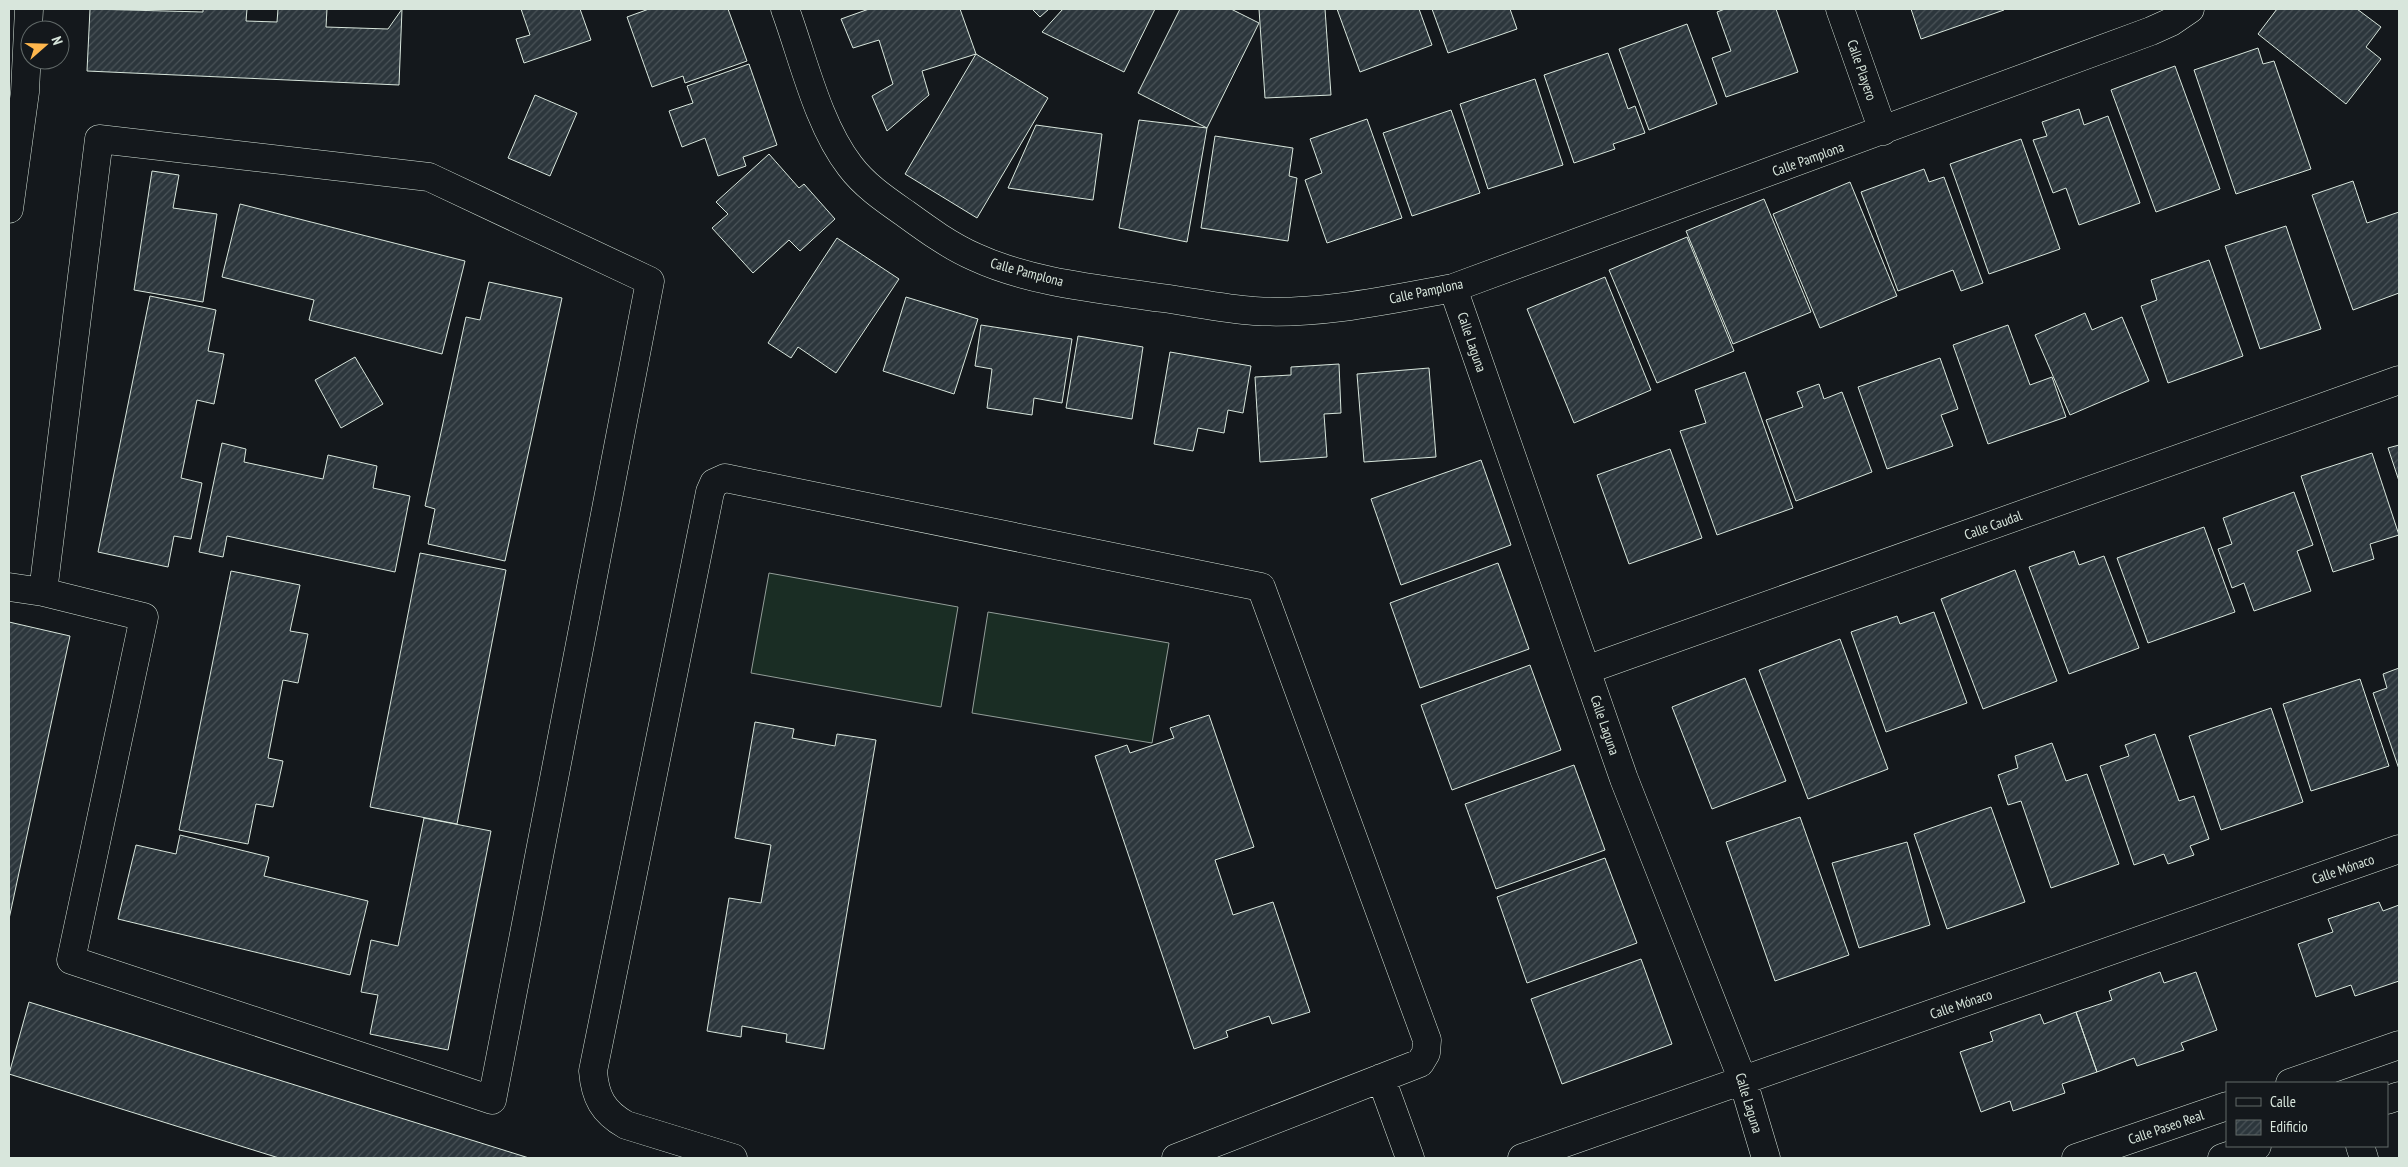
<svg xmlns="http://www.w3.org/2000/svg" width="2408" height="1167" viewBox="0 0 2408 1167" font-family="'PT Sans Narrow',sans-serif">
	<defs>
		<pattern id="building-hatch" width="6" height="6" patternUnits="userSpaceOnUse" patternTransform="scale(1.25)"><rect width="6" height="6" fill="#2c363c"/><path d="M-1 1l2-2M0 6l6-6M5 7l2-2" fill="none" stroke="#4a5358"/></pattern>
	</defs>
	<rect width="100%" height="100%" fill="#14181c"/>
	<path fill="#1a2d24" stroke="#939e99" d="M769 573 958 607 941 707 751 673Z
		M988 612 1169 643 1152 743 972 713Z"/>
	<path fill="url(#building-hatch)" stroke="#d8e6dc" d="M90 9 203 12V9H247L246 21 277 22 278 9H327L326 27 388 29 402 9 399 85 87 71Z
		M521 9H580L591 40 524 63 516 39 530 35Z
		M649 9H728L747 61 685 83 683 76 652 87 627 17Z
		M869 9H960L976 54 922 71 929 95 887 131 872 96 893 84 879 40 853 48 841 19Z
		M1032 9H1049L1040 17Z
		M1063 9H1155L1124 72 1042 32Z
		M1180 9H1231L1259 23 1207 128 1138 93Z
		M1259 9H1325L1331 95 1265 98Z
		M1337 9H1419L1432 45 1360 72Z
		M1432 9H1510L1517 29 1448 53Z
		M1725 9H1776L1798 72 1726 97 1712 58 1731 51 1717 12Z
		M1911 9H2004V10L1921 39Z
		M2277 9H2357L2381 27 2366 47 2381 59 2346 104 2258 34Z
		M1687 24 1717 104 1649 130 1619 49Z
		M2258 48 2263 64 2274 61 2311 169 2236 194 2194 70Z
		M1608 53 1628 109 1635 106 1645 133 1613 144 1615 149 1574 163 1544 75Z
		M976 54 1048 98 977 218 905 174Z
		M749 64 777 145 743 157 746 166 718 176 705 138 682 147 669 111 693 103 687 86Z
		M2175 66 2220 189 2156 212 2111 90Z
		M1535 79 1563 165 1488 189 1460 104Z
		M535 95 577 113 550 176 508 158Z
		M2079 109 2084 125 2108 116 2140 203 2079 225 2066 188 2053 193 2033 140 2047 136 2042 122Z
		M1451 110 1480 193 1412 216 1383 133Z
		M1367 119 1402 218 1327 243 1305 180 1322 173 1310 139Z
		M1139 120 1207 128 1187 242 1119 228Z
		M1036 125 1102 134 1093 200 1008 188Z
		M1215 136 1293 148 1289 176 1297 178 1288 241 1201 228Z
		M2021 139 2060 249 1989 274 1950 164Z
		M769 154 799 188 804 184 835 219 800 251 789 240 753 273 712 228 728 214 716 202Z
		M1924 169 1929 182 1944 177 1983 283 1961 291 1953 270 1898 291 1861 192Z
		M152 171 179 175 173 208 217 214 203 302 134 290Z
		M2353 181 2367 223 2399 212V293L2353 310 2312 195Z
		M1850 182 1897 296 1820 328 1773 214Z
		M1764 199 1811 312 1733 344 1686 231Z
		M240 204 465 261 442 354 309 320 314 300 222 277Z
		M2286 226 2321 329 2260 349 2225 246Z
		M1687 237 1734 351 1657 383 1609 270Z
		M837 238 899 279 836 373 798 347 791 358 768 343Z
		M2209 260 2243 356 2168 383 2141 306 2157 300 2151 280Z
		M1605 277 1651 390 1574 423 1527 309Z
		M489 282 562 298 505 561 428 544 435 509 425 506 466 317 480 320Z
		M150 296 216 310 208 351 224 354 214 404 197 400 181 478 202 483 191 539 174 536 168 567 98 552Z
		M906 297 978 319 954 394 883 371Z
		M2085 313 2092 330 2122 317 2149 381 2070 415 2035 335Z
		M981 325 1072 339 1062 403 1034 398 1032 415 987 408 992 369 975 366Z
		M2008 325 2030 385 2052 377 2066 417 1988 444 1953 345Z
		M1078 336 1143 347 1132 419 1066 408Z
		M1170 352 1251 366 1243 413 1228 410 1224 433 1198 428 1193 451 1154 444Z
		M355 357 383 404 341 428 315 380Z
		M1940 358 1958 409 1941 415 1953 446 1887 469 1858 387Z
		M1339 364 1341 413 1324 414 1327 457 1260 462 1255 377 1291 375V367Z
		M1429 368 1436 457 1364 462 1357 374Z
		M1745 372 1793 508 1717 535 1680 431 1706 423 1695 390Z
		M1819 384 1824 399 1842 392 1872 472 1796 501 1766 420 1803 407 1797 392Z
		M222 443 246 449 244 462 323 479 328 455 377 466 373 488 410 496 395 572 227 536 223 557 199 552Z
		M2399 445V481L2388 448Z
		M1670 449 1702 538 1629 564 1597 475Z
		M2372 453 2399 535 2370 544 2374 559 2333 572 2301 476Z
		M1481 460 1511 545 1401 585 1371 499Z
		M2294 492 2313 545 2297 551 2311 591 2254 611 2244 583 2232 588 2218 549 2232 544 2223 518Z
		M2204 527 2235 612 2148 643 2117 558Z
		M2074 551 2079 565 2104 556 2139 648 2069 674 2029 567Z
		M420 553 506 570 457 824 370 807Z
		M1498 563 1529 649 1420 688 1390 603Z
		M2015 570 2057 681 1983 709 1941 599Z
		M231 571 300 585 290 631 308 634 298 683 283 680 268 758 283 761 273 807 256 804 248 844 179 830Z
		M1934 612 1967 703 1886 732 1851 632 1897 616 1900 624Z
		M9 622 70 636 9 919Z
		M1840 639 1888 769 1808 799 1759 670Z
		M1530 665 1561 750 1452 790 1421 705Z
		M2399 668V769L2373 693 2387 688 2383 674Z
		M1745 678 1786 781 1712 809 1672 707Z
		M2360 679 2389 766 2311 791 2283 704Z
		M2271 708 2303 802 2221 830 2189 736Z
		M1209 715 1254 847 1215 860 1233 915 1273 902 1310 1012 1272 1024 1269 1016 1226 1031 1228 1037 1194 1049 1095 756 1127 745 1130 753 1174 738 1170 728Z
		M755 722 794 729 792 738 835 746 837 734 876 740 824 1049 786 1042 787 1034 742 1026 741 1037 707 1031 729 898 761 903 771 845 735 838Z
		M2155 734 2179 801 2194 796 2209 839 2190 846 2194 855 2168 864 2164 854 2134 865 2100 766 2129 756 2125 745Z
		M2052 743 2066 781 2087 774 2119 864 2051 888 2021 801 2008 805 1998 775 2018 768 2015 756Z
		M1574 765 1605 850 1496 889 1465 804Z
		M1991 807 2025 902 1947 929 1914 834Z
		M1800 817 1849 955 1775 981 1726 842Z
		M424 818 491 831 448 1050 370 1034 378 995 361 992 371 940 398 946Z
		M180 835 269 857 264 876 368 901 350 975 118 919 136 845 176 854Z
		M1907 842 1930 925 1859 948 1832 863Z
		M1605 858 1637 943 1527 983 1497 897Z
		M2379 902 2383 911 2399 905V981L2355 996 2351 985 2316 997 2298 944 2333 932 2328 919Z
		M1641 959 1672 1044 1562 1084 1531 999Z
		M2160 972 2164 983 2196 972 2217 1030 2181 1043 2184 1050 2137 1066 2134 1058 2097 1072 2076 1012 2112 1000 2109 991Z
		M29 1002 529 1158H279L9 1074Z
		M2076 1012 2097 1072 2062 1084 2065 1093 2013 1111 2010 1101 1981 1112 1960 1052 1993 1041 1990 1032 2040 1014 2044 1024Z"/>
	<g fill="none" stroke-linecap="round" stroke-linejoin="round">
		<g stroke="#d8e6dc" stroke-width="29">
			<path id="minor" d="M785 9C803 58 818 125 850 166 865 186 886 200 906 214 928 230 950 246 975 257 1031 283 1101 289 1162 298 1192 302 1224 309 1254 311 1320 315 1388 300 1453 288L2151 31 2171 22 2190 9
				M1840 9 1883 131
				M9 209 25 92 29 9
				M1453 288 1624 779 1743 1081 1766 1158
				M9 587 43 592 144 617 71 960 492 1100 650 281 429 177 99 139 43 592
				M1586 670 2399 380
				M1381 1078 1410 1158
				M2290 1083 2399 1045
				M2387 1100 2399 1096
				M2360 1146 2364 1158
				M733 1158 626 1125C603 1112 595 1097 593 1071L710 492 714 483 725 478 1261 587 1427 1040 1426 1053 1420 1063 1176 1158
				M1522 1158 2399 849
				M2076 1158 2227 1106
				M2222 1158 2257 1146"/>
		</g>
		<use href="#minor" stroke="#14181c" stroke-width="28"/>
	</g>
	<g text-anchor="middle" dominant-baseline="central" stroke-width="4" stroke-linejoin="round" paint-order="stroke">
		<g font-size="14" fill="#d8e6dc" stroke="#14181c">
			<text transform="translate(1862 70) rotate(71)">Calle Playero</text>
			<text transform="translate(1808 159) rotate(-20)">Calle Pamplona</text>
			<text transform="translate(1027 272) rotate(15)">Calle Pamplona</text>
			<text transform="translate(1426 291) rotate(-12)">Calle Pamplona</text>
			<text transform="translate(1472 342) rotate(71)">Calle Laguna</text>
			<text transform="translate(1993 525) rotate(-20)">Calle Caudal</text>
			<text transform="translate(1605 725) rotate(71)">Calle Laguna</text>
			<text transform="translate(2343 869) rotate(-19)">Calle Mónaco</text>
			<text transform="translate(1961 1004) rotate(-19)">Calle Mónaco</text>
			<text transform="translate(1749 1103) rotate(73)">Calle Laguna</text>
			<text transform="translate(2166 1127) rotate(-19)">Calle Paseo Real</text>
		</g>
	</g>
	<rect width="2408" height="1167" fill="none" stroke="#d8e6dc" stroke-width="20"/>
	<rect x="2226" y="1082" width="162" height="65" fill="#14181c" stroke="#626a69"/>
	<rect x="2236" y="1098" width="25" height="8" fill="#14181c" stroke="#626a69"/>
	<text x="2270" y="1107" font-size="15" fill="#d8e6dc">Calle</text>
	<rect x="2236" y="1120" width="25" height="15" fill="url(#building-hatch)" stroke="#626a69"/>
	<text x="2270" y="1132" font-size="15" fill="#d8e6dc">Edificio</text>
	<g transform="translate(45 45) rotate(70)"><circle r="24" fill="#14181c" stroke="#626a69"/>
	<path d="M0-4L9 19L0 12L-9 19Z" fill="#ffb74d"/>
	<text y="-8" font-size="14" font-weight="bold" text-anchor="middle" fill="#d8e6dc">N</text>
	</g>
</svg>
